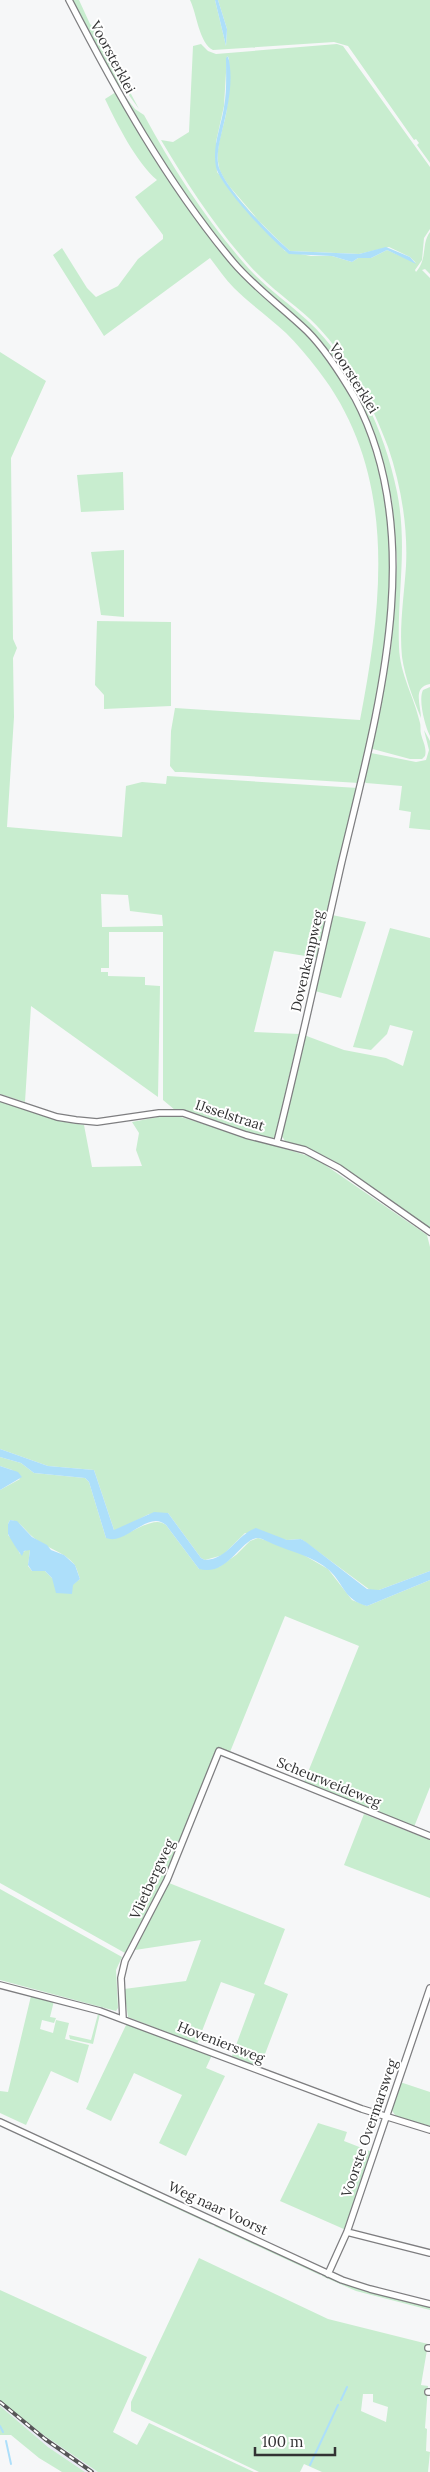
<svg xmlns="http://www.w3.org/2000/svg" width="430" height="2472" viewBox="0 0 430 2472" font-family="Lora,serif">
	<rect width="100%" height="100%" fill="#f6f7f8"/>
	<path fill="#e9ebf4" d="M0 2400 42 2434 98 2472H85L48 2447 0 2406Z"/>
	<path fill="#c8edcf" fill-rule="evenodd" d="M72 0H79L90 24 97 30 139 109 123 87 116 84Z
		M190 0H215L226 46 227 29 218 0H430V163L417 145 419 143 416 139 414 140 348 46 334 42 213 50C199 43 197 14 190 0Z
		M201 44 208 51 216 54 337 44 343 46 430 167V229L424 238 422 260 415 270 416 272C428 258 421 244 430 232V274L425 269 422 270 430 278V684C412 687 421 705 421 718 413 698 405 678 402 657 399 627 404 597 406 566 408 527 401 485 388 447 371 401 346 353 310 319 290 301 268 286 250 266 216 228 187 184 161 140L173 142 189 132 193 46ZM227 56 229 58C229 74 230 91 227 107 225 127 214 147 219 167 223 187 274 237 290 251L359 254 389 247 410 257 416 263 387 250 371 258H358L352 262 332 256H311L285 251 217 172 216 142 224 106Z
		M120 90 135 109 144 115C172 167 205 218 243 262 262 285 286 301 308 321 354 364 385 431 397 492 408 547 397 593 399 647 400 675 414 696 420 723 421 726 420 730 421 734 423 742 427 748 425 756L422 759H410L369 748 391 649 397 561 392 500 376 440 357 398 330 357 248 277 214 234 147 138Z
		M116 92 165 171V175L171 178 260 293 307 334 327 359 354 399 373 441 392 523 388 648 359 783 182 772H175L170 766 171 731 175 708 360 720C383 601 398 473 318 370 308 357 297 344 286 333 269 317 250 304 234 288 225 279 218 268 210 258L104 336 53 255 62 248 87 288 96 297 118 286 138 259 163 239V235L135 197 157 180C136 162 117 124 105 99Z
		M0 352 46 381 11 458 13 639 17 648 13 658 14 717 7 827 122 837 126 786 142 782 166 784 167 776 358 788 318 958 274 951 254 1032 299 1034 275 1137 270 1140 175 1110 163 1100V932H109V968H101V972H108V976L145 977V985L160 986 158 1097 31 1006 25 1102 0 1094ZM101 894 128 895 130 911 162 915 163 926 102 927Z
		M123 472 124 510 81 512 77 475Z
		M124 550V617L101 615 91 552Z
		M97 621 171 622V706L104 709V695L95 685Z
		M430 687V736C425 726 418 700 423 690Z
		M424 730 430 741V830L409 828 411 812 399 810 402 786 366 783 362 780 371 753 416 762 426 760 429 750Z
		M332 915 366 922 341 998 315 991Z
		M390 928 430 938V1229L334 1161 312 1150 285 1141 280 1133 304 1035 344 1050 386 1058 403 1066 413 1031 390 1025 387 1034 371 1050 353 1047Z
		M0 1100 59 1121 84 1125 92 1167 142 1166 136 1150 139 1133 132 1122 158 1117H181L315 1158 427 1235 430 1247V1571L379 1590H370L301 1539 287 1540 245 1533 223 1555 205 1560 201 1558 168 1513 149 1514 118 1530H114L94 1470 48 1466 0 1449Z
		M0 1457 21 1463 34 1473 85 1478 89 1482 106 1538C127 1540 152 1513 166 1525L199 1569 219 1567 236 1555 250 1541 258 1538 265 1540 295 1550 328 1569 352 1600 367 1606 430 1580V1787L414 1827 304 1782 359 1646 285 1616 230 1752 217 1748 167 1873 125 1953 0 1883V1490L20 1479 12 1470 0 1466ZM10 1520C21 1521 25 1531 34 1538 46 1548 63 1551 74 1564 77 1568 78 1574 80 1579L72 1585 52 1578 45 1571H32L28 1566 30 1550 28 1549 20 1554 14 1541 8 1535V1524Z
		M364 1814 430 1840V1898L344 1865Z
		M169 1883 285 1929 264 1984 288 1994 260 2067 232 2056 255 1994 221 1982 197 2044 128 2017 124 1989 186 1981 201 1940 135 1950Z
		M0 1889 122 1957 116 1970 118 2008 116 2011 0 1980Z
		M31 1996 54 2001 50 2017 56 2018 54 2023 42 2020 40 2029 53 2033 56 2020 69 2023 65 2039 89 2045 78 2083 51 2071 26 2125 0 2113V2091L8 2092Z
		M98 2014H100L93 2044 70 2039 69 2035 91 2040Z
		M127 2023 212 2055 206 2068 225 2076 186 2156 159 2143 182 2095 134 2073 111 2121 86 2109Z
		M400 2082 430 2092V2126L397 2118 391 2109Z
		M318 2123 347 2132 344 2141 372 2152 346 2230 280 2201Z
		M22 2133 210 2221 212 2225 21 2136Z
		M218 2225 321 2273 320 2275 214 2226Z
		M199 2258 328 2319 428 2344 421 2385 428 2386 425 2428 427 2429 426 2451 430 2452 428 2472H322L304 2464 300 2472H259L131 2411V2402ZM363 2394H373V2402L388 2407 386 2422 361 2411Z
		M323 2274 357 2288 430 2307V2310L356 2291 322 2276Z
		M0 2290 147 2357 113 2432 137 2445 149 2423 254 2472H98L42 2434 0 2400Z
		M0 2406 48 2447 85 2472H62L39 2458 11 2435H0Z"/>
	<path fill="#addffa" d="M215 0H218L227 29 226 46Z
		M228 56C235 83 226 114 220 140 218 149 216 162 220 170 229 193 271 235 290 251L359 254 386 247 410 257 416 264 387 250 371 258H358L352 262 332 256 289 254C273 242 220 186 216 167 212 146 221 127 224 107 227 91 226 74 226 58Z
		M0 1449 48 1466 94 1470 114 1530 154 1512 168 1513 201 1558 205 1560C229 1559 236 1535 256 1528L287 1540 301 1539 306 1542 367 1589 379 1590 430 1571V1580L367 1606C344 1600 344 1584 329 1570 313 1556 291 1552 273 1544 268 1542 264 1539 258 1538 241 1538 228 1577 199 1569L166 1525C148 1509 126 1546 106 1538L89 1482 85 1478 34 1473 21 1463 0 1457Z
		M0 1466 18 1472 22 1477 0 1490Z
		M10 1520 17 1521 32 1537 47 1545 51 1550 64 1555 75 1565 80 1579 73 1585 72 1594 56 1593 52 1578 45 1571H32L28 1565 30 1550 24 1551 22 1556C18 1551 11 1540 8 1534V1524Z"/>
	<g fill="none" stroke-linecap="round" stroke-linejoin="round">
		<path stroke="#addffa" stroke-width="2" d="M341 2400 347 2387
			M0 2426 3 2432
			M6 2441 11 2464
			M310 2465 338 2405"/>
		<g stroke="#7e7e80" stroke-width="8">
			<path id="minor" d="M69 0C116 91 167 183 233 262 255 288 282 307 307 331 326 350 341 374 355 398 430 540 376 717 341 865 320 958 300 1050 277 1142
				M0 1098 57 1117 76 1120 97 1122 159 1113H183L246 1135 305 1150 339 1168 430 1232
				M0 1985 100 2011 362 2109 430 2130
				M123 2019 121 1978 125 1961 167 1880 219 1751 430 1836
				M0 2122 342 2280 370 2289 430 2304
				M347 2232 430 2253
				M328 2274 347 2232 430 1988
				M428 2348H430
				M428 2392H430"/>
		</g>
		<use href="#minor" stroke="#fff" stroke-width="5.5"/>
		<g stroke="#565657" stroke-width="4">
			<path id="rail" d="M0 2402 45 2439 92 2472"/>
		</g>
		<use href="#rail" stroke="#fff" stroke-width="2" stroke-dasharray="5.5" stroke-linecap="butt"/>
	</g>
	<g text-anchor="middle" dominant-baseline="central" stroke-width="4" stroke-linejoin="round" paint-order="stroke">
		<g font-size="14" fill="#323233" stroke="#fff">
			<text transform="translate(113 57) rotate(62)">Voorsterklei</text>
			<text transform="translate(354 378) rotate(58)">Voorsterklei</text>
			<text transform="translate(307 961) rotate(-77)">Dovenkampweg</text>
			<text transform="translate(230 1115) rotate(18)">IJsselstraat</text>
			<text transform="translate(329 1782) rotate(22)">Scheurweideweg</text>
			<text transform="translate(152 1879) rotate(-65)">Vlietbergweg</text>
			<text transform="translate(221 2042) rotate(21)">Hoveniersweg</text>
			<text transform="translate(369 2128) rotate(-71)">Voorste Overmarsweg</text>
			<text transform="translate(218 2208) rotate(25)">Weg naar Voorst</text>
		</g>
	</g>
	<path d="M255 2447v8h80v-8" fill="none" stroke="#323233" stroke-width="2.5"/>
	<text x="262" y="2447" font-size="15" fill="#323233" stroke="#ffffff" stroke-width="4" paint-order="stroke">100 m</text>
</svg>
